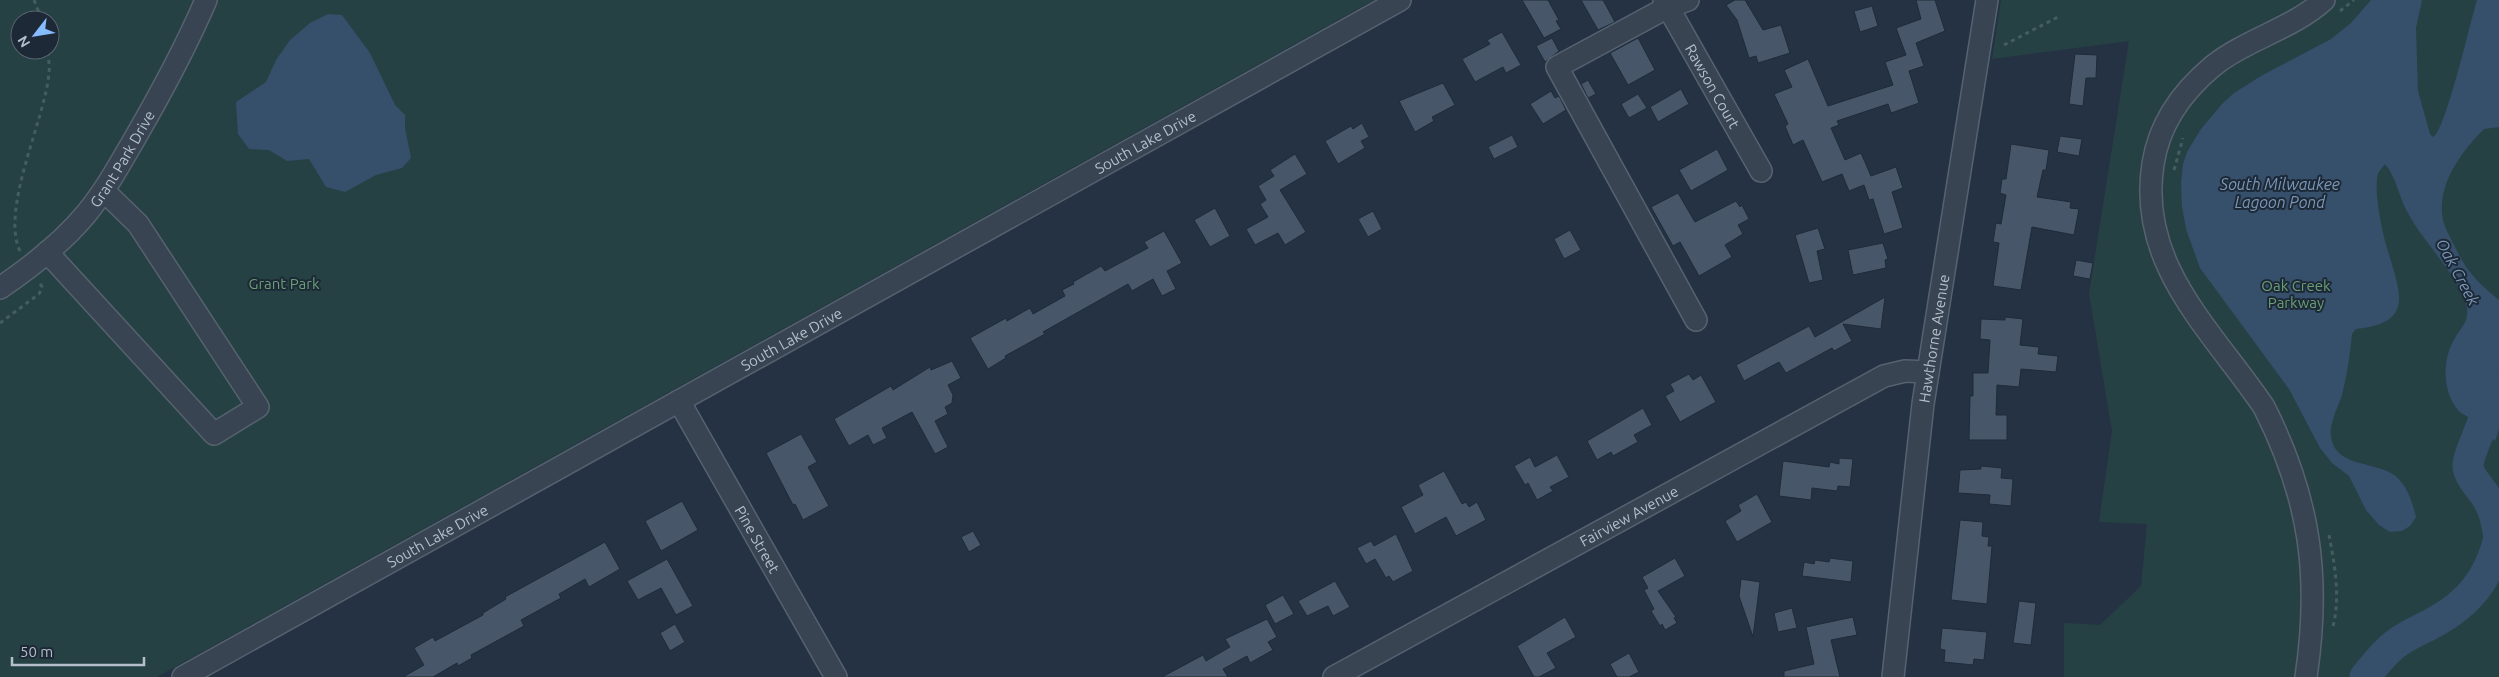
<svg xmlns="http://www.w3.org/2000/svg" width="2499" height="677" viewBox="0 0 2499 677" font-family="Ubuntu,sans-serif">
	<rect width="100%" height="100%" fill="#243243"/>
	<path fill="#264144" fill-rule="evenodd" d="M0 0H1374L157 677H0ZM20 20H50V50H20Z
		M2001 0H2499V677H2064V623L2100 625 2141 586 2147 524 2099 522 2112 431 2089 293 2129 41 1992 59Z"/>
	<path fill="#364f6b" d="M2371 0H2422L2416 28 2418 91 2430 134 2433 137C2445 133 2471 19 2477 0H2499V127L2484 129C2461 152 2436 186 2443 220 2445 228 2450 237 2454 245 2467 272 2476 281 2499 300V429L2495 441C2487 434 2480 427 2473 421 2469 416 2462 415 2458 410 2442 391 2442 359 2455 338 2461 327 2469 322 2467 308 2464 283 2422 240 2409 215 2399 199 2397 178 2385 164 2383 167 2379 171 2378 174 2373 190 2383 238 2389 254 2401 296 2413 323 2356 329L2352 334C2350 354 2347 376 2342 395 2338 407 2329 424 2331 436 2334 465 2369 462 2389 472 2406 480 2412 501 2416 517L2410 526 2402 531 2390 532 2379 525 2366 510 2349 476 2332 463 2320 448 2289 389 2200 268 2186 229 2182 207 2181 183 2183 164 2187 152 2201 129 2222 104 2234 93 2261 76 2331 39 2351 23Z
		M328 14 342 15 370 53 395 105 405 115V128L411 158 402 168 376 175 345 192 326 187 309 159 287 161 269 150 249 149 238 134 236 102 266 82 276 60 290 40 310 23Z"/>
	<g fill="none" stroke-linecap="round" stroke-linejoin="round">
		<path stroke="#364f6b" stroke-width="31" d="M2494 389C2492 406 2466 457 2468 467 2470 479 2483 490 2488 500 2495 512 2497 525 2499 538
			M2365 677C2373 667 2383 654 2393 646 2405 636 2420 630 2433 623 2470 603 2488 579 2499 539"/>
	</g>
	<path fill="#475669" stroke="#1f2b39" d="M1522 0H1548L1559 20 1556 21 1561 29 1544 38Z
		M1581 0H1603L1615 22 1598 30Z
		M1735 0H1745L1763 30 1781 25 1790 53 1758 63 1756 56 1749 58 1737 20 1726 5Z
		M1916 0H1935L1945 31 1916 43 1924 66 1909 71 1919 103 1891 113 1888 104 1837 121 1839 125 1831 128 1845 160 1861 153 1871 176 1896 167 1903 188 1892 192 1903 228 1884 234 1873 199 1869 200 1864 185 1849 191 1842 174 1822 182 1803 140 1793 145 1785 126 1788 124 1774 94 1792 87 1784 70 1808 59 1828 106 1893 85 1885 62 1906 55 1896 28 1921 19Z
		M1872 6 1878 26 1860 32 1854 11Z
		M1502 32 1521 65 1506 73 1503 67 1475 82 1462 59 1490 44 1487 40Z
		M1552 38 1559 51 1545 62 1536 46Z
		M1638 38 1655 70 1628 85 1610 53Z
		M2075 54 2097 55 2096 78H2086L2083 106 2069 104Z
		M1588 80 1596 94 1588 98 1581 84Z
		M1443 83 1455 105 1432 117 1434 121 1415 132 1399 101Z
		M1681 89 1689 104 1658 122 1650 107Z
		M1551 91 1555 98 1559 96 1566 110 1543 124 1530 104Z
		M1638 94 1647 108 1629 118 1621 104Z
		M1362 123 1369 137 1361 141 1365 148 1338 164 1325 141 1351 126 1353 129Z
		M1512 135 1518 147 1494 159 1488 147Z
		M2060 136 2082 139 2079 156 2057 152Z
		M2011 144 2049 150 2046 170H2043L2037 197 2071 202 2070 208 2079 209 2074 235 2032 227 2021 290 1993 286 1999 243 1993 242 1996 223 2001 224 2006 195 2000 193 2002 179H2006Z
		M1717 149 1728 170 1691 191 1679 170Z
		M1295 154 1307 174 1280 190 1306 232 1285 245 1278 233 1255 245 1246 229 1268 217 1260 204 1266 200 1258 186 1274 176 1270 170Z
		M1678 193 1695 222 1736 201 1740 207 1742 205 1749 219 1738 225 1743 234 1725 245 1732 257 1699 276 1680 242 1673 246 1651 207Z
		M1215 208 1230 236 1210 247 1194 220Z
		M1373 211 1382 229 1368 237 1358 219Z
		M1818 228 1825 249 1817 251 1823 280 1809 283 1795 235Z
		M1570 230 1581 250 1564 259 1554 239Z
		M1164 231 1182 263 1167 271 1176 289 1162 296 1153 279 1132 291 1128 284 1043 332 1045 334 1005 356 1006 358 988 369 970 338 1006 318 1007 321 1030 308 1033 314 1065 296 1062 290 1074 284 1073 282 1101 266 1105 271 1148 248 1144 242Z
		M1883 243 1888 259 1885 260 1886 268 1853 275 1848 250Z
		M2076 260 2093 263 2090 279 2073 276Z
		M1885 297 1881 329 1843 324 1852 341 1834 351 1832 348 1786 373 1779 362 1744 381 1736 365 1809 326 1815 337Z
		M2005 317 2023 319 2020 345 2039 347 2038 354 2058 356 2056 372 2021 369 2019 387 1997 385 1996 415H2007V440H1969L1970 396H1973V373H1988L1990 340 1980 339 1981 319 2005 320Z
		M952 361 961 378 948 385 953 395 952 403 945 407 948 414 935 421 948 447 935 454 912 412 882 428 887 438 873 445 868 435 849 446 834 419 891 386 893 390 930 367 931 370Z
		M1689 374 1693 380 1701 375 1716 402 1680 422 1665 396 1674 391 1670 384Z
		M1643 408 1652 425 1634 435 1638 442 1613 456 1611 452 1597 460 1587 441Z
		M801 434 817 462 808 467 829 506 803 520 795 504 793 505 766 453Z
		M1557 455 1569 477 1550 487 1553 491 1537 500 1528 483 1525 485 1514 466 1530 457 1535 467Z
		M1839 458 1853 459 1850 487 1838 486 1837 491 1812 488 1811 500 1779 496 1783 461 1829 467 1830 462 1839 464Z
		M1981 466 2002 468 2001 478 2013 479 2011 506 1989 504 1990 495 1958 493 1960 470 1981 469Z
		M1444 471 1462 504 1466 502 1469 507 1477 502 1486 520 1456 536 1446 517 1415 534 1401 507 1423 495 1418 485Z
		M1757 494 1772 522 1737 542 1725 521 1741 511 1738 505Z
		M682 501 698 530 661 551 645 521Z
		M1960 520 1983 522 1982 536 1989 537 1988 546H1992L1987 604 1951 600Z
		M973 531 981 545 969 552 961 537Z
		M1396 534 1413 571 1393 582 1389 576 1386 578 1375 559 1366 564 1357 548 1371 541 1374 546Z
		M605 542 620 569 589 587 585 579 559 594 561 598 521 620 524 626 471 655 472 658 458 666 457 663 433 677H403L424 665 414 648 433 637 435 641 483 615V613L506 599 505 597Z
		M1675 558 1685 576 1658 591 1676 617 1674 618 1677 623 1665 630 1662 624 1660 626 1651 611 1654 609 1644 590 1648 588 1642 577Z
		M1830 558 1853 561 1851 582 1802 576 1804 562 1814 564 1815 560 1829 562Z
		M667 559 693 606 676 615 661 588 638 600 627 581Z
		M1741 579 1760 582 1753 637 1739 596Z
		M1335 581 1350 607 1333 616 1328 606 1307 616 1298 601Z
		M1283 595 1294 614 1275 624 1265 605Z
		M2019 601 2036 603 2031 645 2013 643Z
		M1792 608 1797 628 1778 632 1774 613Z
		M1565 617 1576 637 1547 653 1556 668 1539 677H1534L1517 646Z
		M1853 617 1857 635 1831 640 1840 677H1784V671L1814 664 1806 627Z
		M1267 619 1277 637 1268 642 1273 650 1250 663 1247 656 1223 669 1228 677H1162L1203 655 1206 661 1230 647 1225 639Z
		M675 624 685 642 670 651 660 633Z
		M1942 628 1987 632 1984 660 1974 659 1973 665 1944 662 1945 650 1940 649Z
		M1629 653 1639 672 1629 677H1617L1610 664Z"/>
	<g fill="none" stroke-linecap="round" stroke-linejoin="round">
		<g stroke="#56626f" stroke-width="24">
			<g id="minor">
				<path id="s1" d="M1664 0 1761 171"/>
				<path d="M1688 0 1668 7 1557 67 1696 320"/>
				<path d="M47 252 214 434 258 407 138 224 104 191"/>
				<path id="s2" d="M0 288C31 267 62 243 86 214 105 191 120 164 135 138 161 93 186 47 206 0"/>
				<path id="s3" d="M679 401 836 677"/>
				<path id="s4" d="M183 677 1400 0"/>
				<path id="s5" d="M1334 677 1884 376 1905 371 1928 372"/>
				<path id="s6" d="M1893 677 1923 404 1987 0"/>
				<path d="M2306 677C2321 576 2310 498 2264 407 2212 330 2137 265 2153 164 2159 124 2183 91 2213 66 2247 39 2292 29 2324 0"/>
			</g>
		</g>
		<path stroke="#445e60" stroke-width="3" stroke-dasharray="4 4" stroke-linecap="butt" d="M34 0 42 20
			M2340 11 2354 0
			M2004 45 2058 17
			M2174 170 2183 138
			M20 251C0 209 45 120 49 73 50 66 48 57 48 50
			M0 323 39 294 42 287 39 281
			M2329 535C2335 566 2341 600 2332 630"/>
		<use href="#minor" stroke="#384452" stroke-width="21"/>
	</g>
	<g text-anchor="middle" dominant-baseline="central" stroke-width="4" stroke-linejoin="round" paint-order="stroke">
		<g font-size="15" fill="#b5bfcc" stroke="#1d2937">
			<text stroke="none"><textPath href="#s1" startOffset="99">Rawson Court</textPath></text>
			<text stroke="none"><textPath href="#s4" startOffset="1101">South Lake Drive</textPath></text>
			<text stroke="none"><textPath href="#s2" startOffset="180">Grant Park Drive</textPath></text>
			<text stroke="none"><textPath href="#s6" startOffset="341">Hawthorne Avenue</textPath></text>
			<text stroke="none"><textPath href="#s4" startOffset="696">South Lake Drive</textPath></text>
			<text stroke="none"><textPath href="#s5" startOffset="336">Fairview Avenue</textPath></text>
			<text stroke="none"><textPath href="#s4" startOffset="291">South Lake Drive</textPath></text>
			<text stroke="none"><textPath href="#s3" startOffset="159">Pine Street</textPath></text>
		</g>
		<g font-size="15" fill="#6a9f74" stroke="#1d2937">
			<text x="284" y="283">Grant Park</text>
			<text x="2296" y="285">Oak Creek<tspan x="2296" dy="17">Parkway</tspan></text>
		</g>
		<g font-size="16" font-style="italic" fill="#7a97b6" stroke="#1d2937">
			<text x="2280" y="184">South Milwaukee<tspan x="2280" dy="18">Lagoon Pond</tspan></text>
			<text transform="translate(2458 272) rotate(62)">Oak Creek</text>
		</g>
	</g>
	<g transform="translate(35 35) rotate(239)"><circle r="24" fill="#1d2937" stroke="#5a6573"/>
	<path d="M0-4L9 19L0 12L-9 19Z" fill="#87bbff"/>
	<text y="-8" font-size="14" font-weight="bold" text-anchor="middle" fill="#b5bfcc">N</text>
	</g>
	<path d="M12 657v8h132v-8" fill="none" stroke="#b5bfcc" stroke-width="2.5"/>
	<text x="20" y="657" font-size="15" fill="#b5bfcc" stroke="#1d2937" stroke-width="4" paint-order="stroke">50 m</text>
</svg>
